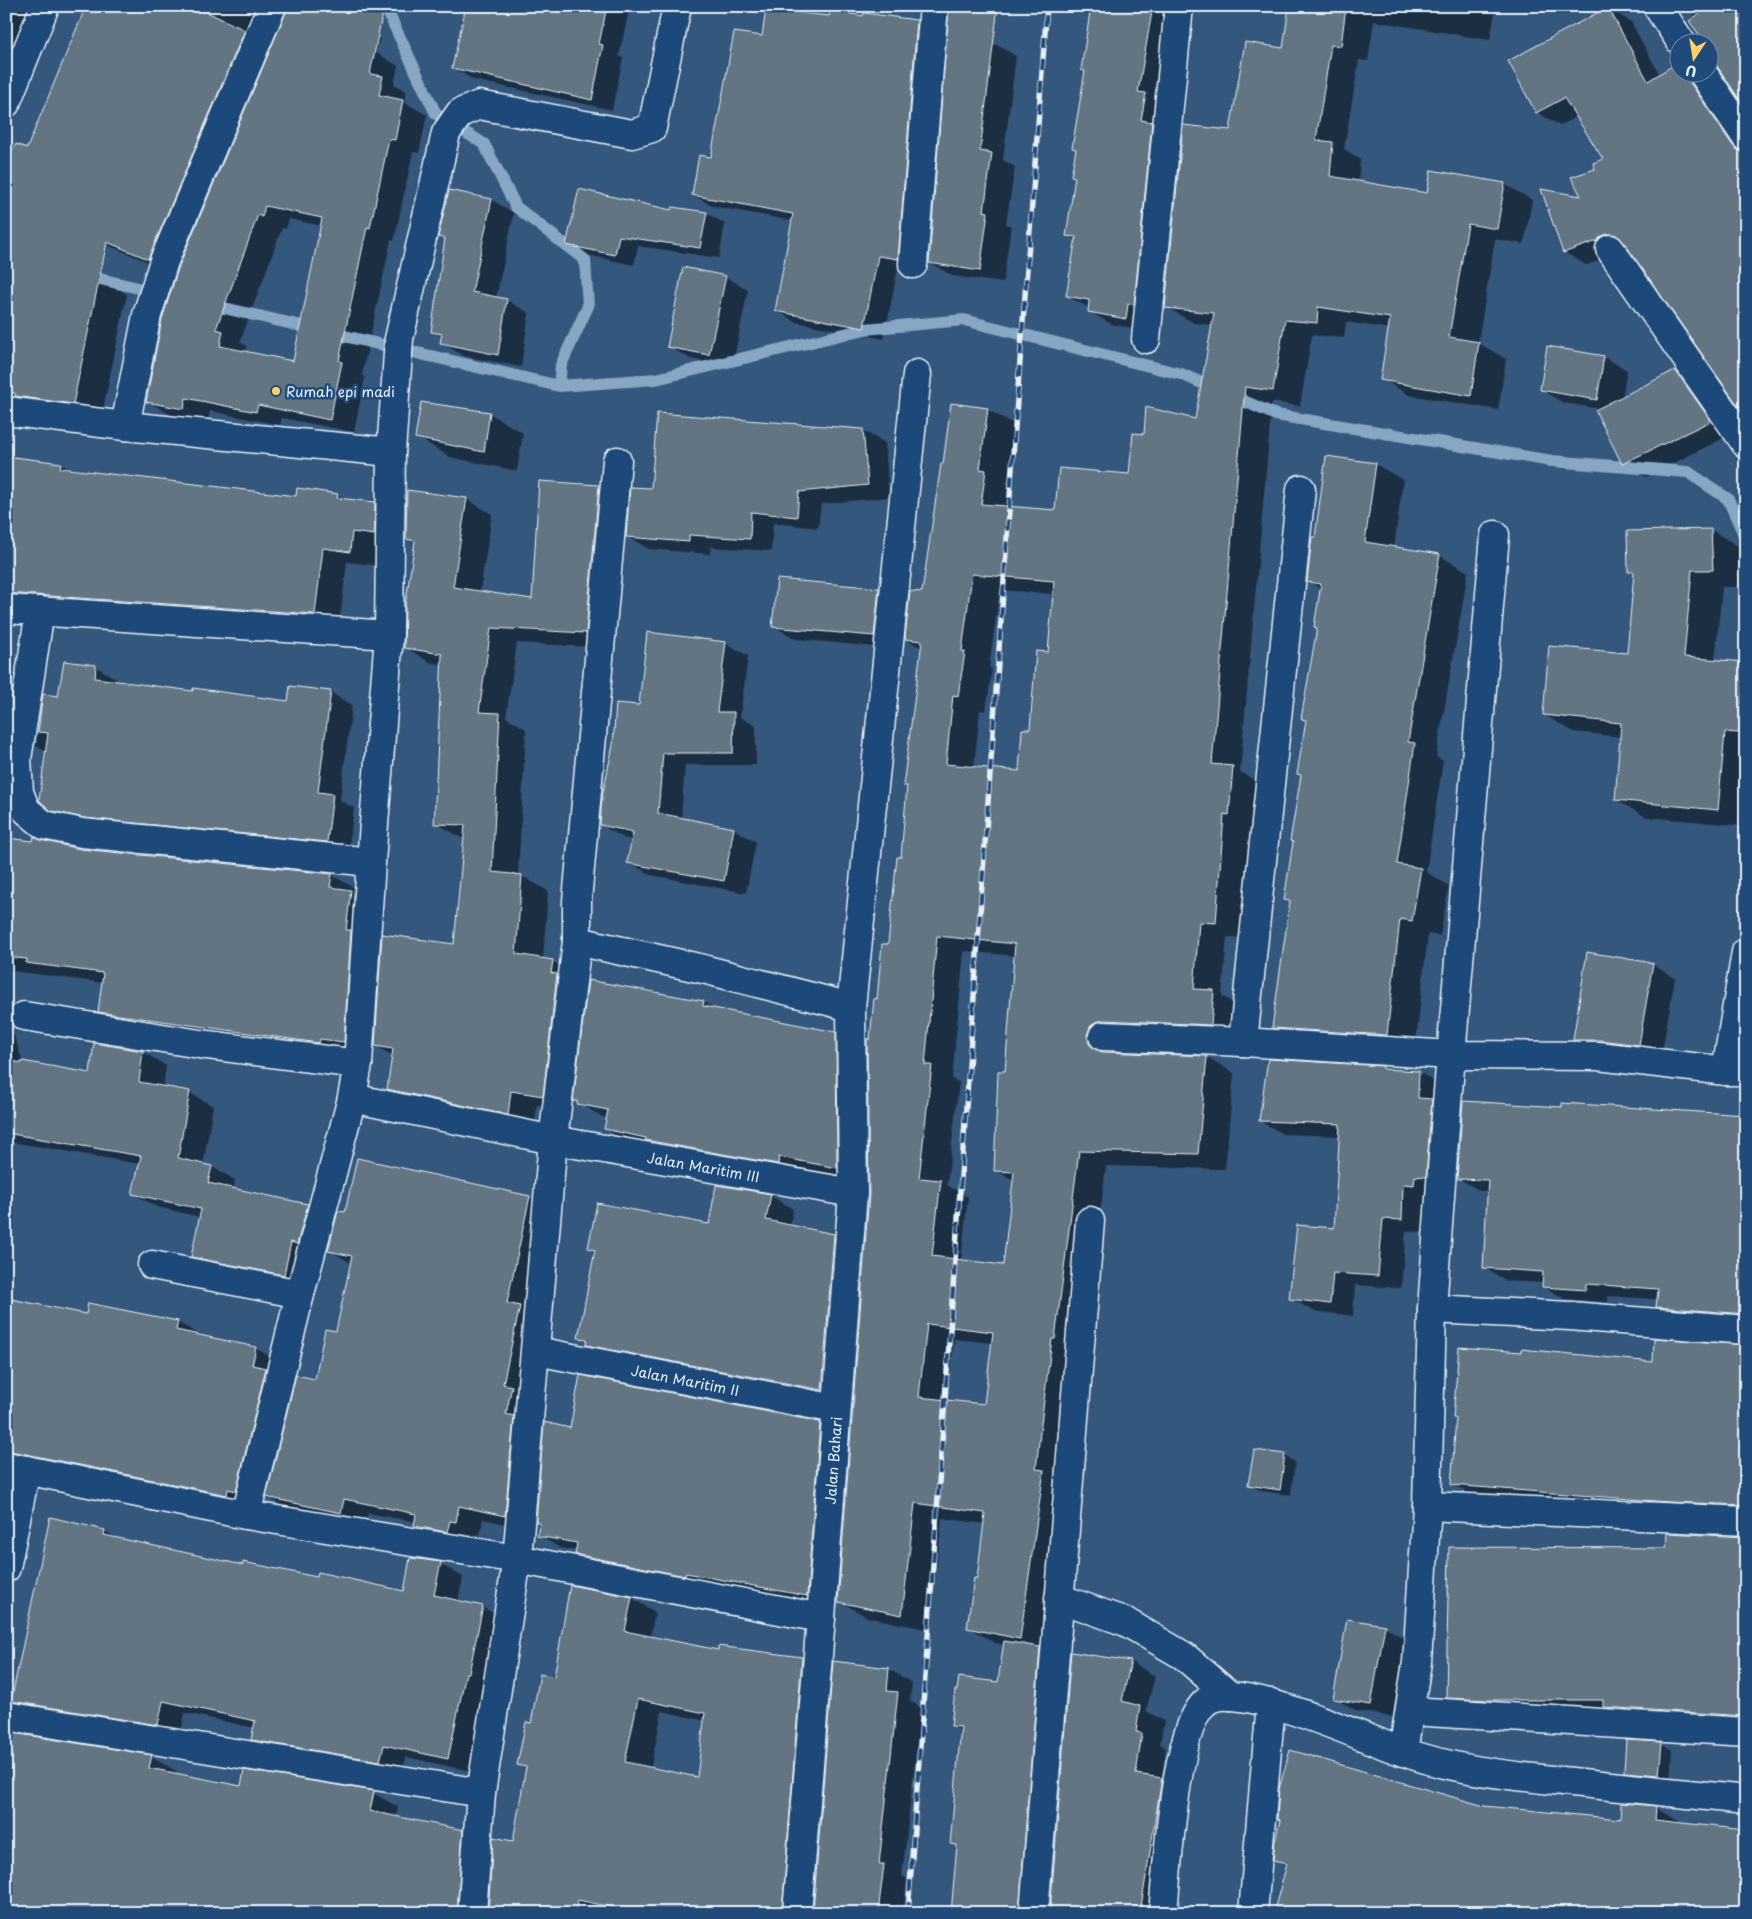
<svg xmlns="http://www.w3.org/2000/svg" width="1752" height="1919" viewBox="0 0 1752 1919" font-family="'Playpen Sans',sans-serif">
	<rect width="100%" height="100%" fill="#33577d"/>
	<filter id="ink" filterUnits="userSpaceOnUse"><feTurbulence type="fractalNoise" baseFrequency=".02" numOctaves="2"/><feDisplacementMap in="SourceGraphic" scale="10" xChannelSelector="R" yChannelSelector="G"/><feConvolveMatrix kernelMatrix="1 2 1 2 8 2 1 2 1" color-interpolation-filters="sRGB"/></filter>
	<g filter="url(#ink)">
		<path fill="#0007" fill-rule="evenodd" d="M6 6H36L6 59Z
			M87 6H287L281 14 172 272 31 213 28 150Z
			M453 6H630L619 56 623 58 612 110 474 80 453 68 465 14Z
			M1082 6H1183L1148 331 1111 324 1089 311V308L1068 296 1077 241 1067 235 1076 178 1073 176 1077 150 1073 148 1086 72 1092 12Z
			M1290 6H1496L1490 40 1374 21 1368 61 1359 60 1344 149 1360 159 1358 183 1428 194 1504 184 1532 200 1524 244 1495 239 1478 343 1506 359 1498 410 1409 395 1382 379 1390 329 1346 322 1344 338 1312 335 1300 406 1272 402 1240 772 1260 783 1243 938 1227 937 1222 996 1241 1007 1238 1040 1117 1043 1115 1051V1053L1207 1057 1234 1073 1225 1169 1106 1166 1083 1354 1043 1913H953L958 1847 952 1843 962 1731 952 1725 999 1683 1005 1645 995 1643 968 1627 978 1580 985 1524 942 1518 930 1630 867 1617 839 1601 870 1194 871 1041 889 946 902 859 908 787 905 785 922 648 906 639 923 593 944 465 952 405 988 410 1016 425 1007 484 1013 487 1010 507 1056 511 1130 476 1145 435 1196 420 1213 325 1194 323 1166 307 1231 132 1284 50ZM1000 590 1054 594 1050 654 1020 772 974 768 980 710 986 711 992 669 989 667ZM964 951 1016 956 996 1170 1014 1181 1004 1266 961 1261 968 1197 947 1185 959 1082 952 1079ZM954 1339 993 1343 985 1406 947 1401Z
			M1688 6H1746L1721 70 1717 71 1746 145V414L1629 247 1624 249 1620 254 1586 265 1564 252 1583 198 1597 169 1605 160 1577 116 1560 126 1537 112 1510 61 1608 8 1631 22 1660 75 1680 72H1710V42H1706L1691 21 1696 18Z
			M916 29 936 40 918 270 898 267 884 339 796 322 776 310 793 221 713 206 693 195 712 159 763 37Z
			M365 30 380 39 375 52 398 66 394 84 406 91 404 102 427 115 419 153 413 152 394 241 391 240 362 375 365 377 354 432 282 418 280 425 210 411 208 422 171 415 147 401ZM289 219 322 226 294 362 245 353 247 346 240 342 282 228 286 229Z
			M993 43 1016 56 1003 160 1015 167 1006 224 1011 226 1003 283 953 276 930 263Z
			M492 200 514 213 496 298 506 300 529 313 521 367 464 356 441 343 443 337 432 331 446 240 440 236Z
			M672 212 706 213 725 224 719 258 638 246 634 265 587 255 568 244Z
			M6 259 99 278 127 294 101 419 6 400Z
			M684 268 726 277 748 290 732 368 691 359 668 346Z
			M1548 348 1604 357 1627 370 1622 398 1675 372 1698 385 1732 434 1646 477 1623 463 1597 411 1600 409 1564 403 1541 390Z
			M489 413 523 433 517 471 450 457 417 437Z
			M863 431 885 443 889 497 821 504 818 528 773 523 771 551 711 547 710 554 649 549 627 537 652 489Z
			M6 457 61 464 71 470 297 497 337 495 346 500 374 503 399 517 376 545 374 565 347 562 339 627 67 609 43 595Z
			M1375 464 1403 480 1394 548 1440 556 1468 572 1436 757 1443 761 1426 872 1449 886 1440 936 1428 934 1415 1051 1301 1044 1273 1027 1291 902 1286 899 1295 842 1302 776 1298 774 1307 721 1303 718 1318 629 1321 589 1308 581 1316 539Z
			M599 486 625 501 611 648 517 643 506 717 526 729 518 876H522L548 891 543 960 553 962 579 976 568 1110 537 1105 534 1129 415 1104 389 1089 393 1056 376 1046 455 946 465 838H462L436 823 443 664 431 663 405 647 416 544 407 539 466 499 492 514 480 592 533 601Z
			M1711 530 1741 548 1743 587H1722L1715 661 1746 664V826L1646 817 1616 800 1621 737 1574 732 1544 715 1629 654 1635 575 1629 571Z
			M879 589 901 602 896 649 796 639 773 626Z
			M725 643 748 656 740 717 756 726V765H685L681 819 734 829 756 842 746 893 651 875 628 862 633 840 624 838 601 825 640 706Z
			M96 667 117 679V682L289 702 291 688 331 693 352 705 340 800 354 808 348 853 74 822 52 809 47 752 36 746 44 696 59 698Z
			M6 689 34 703 6 766Z
			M6 839 80 850 331 875 355 888 354 893 374 905 367 1055 123 1025 99 1011 103 983 6 970Z
			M1653 965 1675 978 1661 1057 1597 1053 1574 1040Z
			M704 1002 718 1011 835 1034 858 1047 859 1180 802 1169 800 1176 628 1142 605 1129 607 1118 600 1116 575 1100Z
			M6 1012 23 1062 91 1075 143 1052 166 1066 163 1088 190 1093 213 1106 203 1165 212 1167 235 1180 233 1190 307 1205 331 1219 307 1288 215 1270 192 1256 200 1217 157 1207 134 1194 140 1164 6 1141Z
			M1269 1061 1383 1068 1387 1070 1419 1072 1441 1085 1436 1197 1426 1196 1424 1232 1406 1231 1401 1288 1355 1285 1353 1316 1313 1311 1291 1298 1335 1230 1340 1136 1283 1134 1260 1121Z
			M1746 1119 1668 1300 1608 1296V1302L1565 1299 1543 1286V1283L1507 1281 1485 1268 1489 1191H1480L1458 1178Z
			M717 1186 771 1196 793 1209 790 1226 834 1235 856 1248 845 1403 610 1357 587 1344 588 1342 580 1337 596 1251 590 1248 710 1225Z
			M530 1197 554 1211 529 1529 483 1519 480 1535 474 1534 471 1545 439 1540 415 1526 416 1522 368 1513 365 1526 292 1511 268 1497 337 1333 351 1263 329 1250 346 1214Z
			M6 1300 87 1315 177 1322 200 1335 255 1348 278 1361 250 1507 6 1461ZM253 1354H256L252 1372 249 1371Z
			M1746 1358V1516L1474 1496 1452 1484 1654 1363Z
			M820 1423 842 1436 829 1608 599 1566 577 1554V1551L560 1548 538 1535 541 1524 537 1522 571 1429Z
			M1284 1455 1295 1462 1291 1495 1261 1491 1250 1484Z
			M105 1531 120 1540 244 1566 405 1592 440 1564 463 1577 458 1602 482 1607 505 1620 470 1771 406 1757 403 1773 275 1752 252 1739 255 1728 185 1713 180 1737 35 1713 13 1700Z
			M1746 1545V1729L1472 1711 1447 1697 1667 1549Z
			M632 1598 655 1612 650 1638 719 1652 802 1658 825 1672 805 1913H657L698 1779 706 1721 662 1711 622 1913H509L514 1842 527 1770 518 1764 532 1725 555 1679Z
			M1384 1626 1407 1640 1393 1717 1357 1711 1335 1698Z
			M1131 1662 1155 1676 1146 1711 1164 1721 1160 1744 1166 1748 1161 1780 1186 1794 1173 1913H1051Z
			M889 1669 912 1683 910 1701 921 1707 902 1876 907 1879 903 1913H814Z
			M1662 1744 1672 1750 1670 1781 1636 1777 1625 1771Z
			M151 1757 176 1771 175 1774 242 1788 373 1793 398 1807 396 1817 462 1831 487 1846 467 1913H6Z
			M1622 1804 1656 1808 1680 1822V1824L1724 1829V1827L1746 1829V1913H1275L1287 1867 1274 1860 1483 1807 1621 1820Z"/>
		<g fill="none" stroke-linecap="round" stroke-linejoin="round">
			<path stroke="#86a8c4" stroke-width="12" d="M385 6 436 114 484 144 516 207 585 260 588 306 561 365 559 386
				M83 275 185 299
				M207 304 559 386 656 379 865 329 964 320 1181 374 1276 415 1552 461 1688 472 1728 499 1746 539"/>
		</g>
		<path fill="#637483" stroke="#e8f1f8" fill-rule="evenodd" d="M86 6H194L245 30 148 259 107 242 73 404 15 396V393L6 391V166L16 144 27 148Z
			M287 6H384L370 74 383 76 379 95 403 100 395 140 389 139 370 228 367 227 339 361 342 362 330 420 258 405 256 412 186 398 184 409 146 402 162 319 179 266 286 12ZM265 206 322 218 293 361 220 346 223 331 216 329 258 215 262 217Z
			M466 6H607L599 44 603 45 592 100 452 68Z
			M949 6H998L980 151 992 153 984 211 988 212 980 271 929 263Z
			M1091 6H1153L1138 92 1146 93 1141 120 1152 122 1134 305 1128 304 1126 319 1088 312 1089 300 1066 296 1076 237 1066 236 1075 177 1071 176 1076 149 1072 148 1085 71 1081 70Z
			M1289 6H1346L1341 46 1331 45 1316 140 1333 142 1330 176 1427 193 1431 170 1505 183 1497 229 1468 224 1449 337 1479 342 1471 396 1380 380 1390 318 1318 307 1317 323 1285 320 1273 391 1245 387 1212 764 1233 766 1229 815 1224 814 1216 923 1199 922 1194 989 1214 990 1211 1025 1104 1020 1095 1022 1090 1027 1087 1035 1089 1044 1095 1049 1102 1052 1207 1056 1198 1154 1079 1151 1055 1339H1052L1041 1424 1036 1469 1044 1470 1020 1639 967 1628 974 1578H977L985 1513 915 1503 902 1615 838 1602 869 1194 867 1039H870L874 998 877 999 882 944H888L897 857H901L907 786H903L922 641 905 639 910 591 922 592 941 464H943L951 403 988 408 980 469 986 470 981 504 1055 510 1059 468 1129 474 1133 433 1144 434 1146 407 1195 419 1214 313 1165 308 1183 125 1230 130 1245 42 1283 48ZM972 574 1054 581 1048 652 1036 651 1030 729H1022L1019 771 946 764 953 695 958 696 965 652 962 651ZM937 936 1015 944 1005 1071H998L994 1171 1014 1172 1003 1265 932 1256 941 1180 919 1178 932 1065H925ZM927 1324 993 1332 984 1404 919 1397Z
			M1710 6H1746V109L1715 63 1710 58V42H1705L1689 21Z
			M1608 7 1648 81 1680 61V72H1686L1689 81 1733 146 1739 151 1746 152V403L1739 407 1622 240 1616 235 1608 234 1602 236 1597 241 1563 253 1541 189 1581 196 1571 177 1595 169 1593 163 1603 159 1564 98 1536 113 1508 61Z
			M766 9 829 16 830 10 863 16 864 13 917 20 898 259 878 256 864 328 775 311 793 214 692 195 699 155 711 157 734 32 762 36Z
			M579 189 671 210 672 207 707 212 700 248 619 236 615 255 566 245Z
			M449 190 492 199 472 292 507 299 498 355 440 343 442 334 431 332 445 238 438 237Z
			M683 267 726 276 709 355 667 347Z
			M1547 346 1604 356 1597 400 1540 390Z
			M1675 370 1711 421 1622 464 1595 410Z
			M421 402 490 412 484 452 415 438Z
			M657 413 863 429 868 485 799 492 797 517 751 512 750 539 689 535V542L626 537 630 487 651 488Z
			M6 456 61 463 60 468 296 496 297 488 338 494 337 498 375 502 374 535 352 532 350 552 323 548 315 614 6 593Z
			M1326 456 1376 463 1365 542 1440 554 1408 742 1415 743 1397 864 1421 868 1412 921 1400 919 1387 1035 1272 1028 1290 901 1284 900 1293 842 1290 841 1301 775 1297 774 1306 720 1301 719 1317 628 1314 627 1321 584 1307 582 1312 537H1315Z
			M539 481 599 485 586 633 491 628 479 712 500 713 492 872 522 875 516 954 553 960 551 973 557 974 543 1096 511 1091 508 1115 387 1089 393 1049 375 1046 382 934 454 944 465 825 434 824 442 654 404 648 405 606 415 541 406 539 407 490 467 498 453 587 532 599Z
			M1711 529 1713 570H1692L1684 657 1745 662 1739 733 1725 732 1718 810 1615 800 1621 723 1543 715 1549 646 1627 653 1634 572H1628L1627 531Z
			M777 579 879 588 874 636 772 627Z
			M647 632 726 642 717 712H734L733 753H663L658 813 734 828 724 881 627 863 633 832 600 825 602 797 613 745 616 703 639 705Z
			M64 661 96 665 95 678 193 691V688L288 701 290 686 331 691 318 792 333 794 327 842 84 818 51 811 39 800 48 733 38 732 43 694 58 696Z
			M34 837 41 840 80 849 332 874 330 887 351 890 346 930H351L344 1042 320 1039 319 1043 98 1012 103 973 26 963 27 959 6 957V838L33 841Z
			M1587 952 1653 963 1639 1045 1600 1040H1573Z
			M588 980 704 1001 703 1006 836 1032 837 1168 779 1157 778 1164 645 1140 646 1138 604 1129 608 1110 577 1104V1101H573Z
			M94 1043 143 1051 139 1082 190 1091 178 1158 212 1166 208 1183 308 1204 297 1244 291 1242 284 1275 191 1257 201 1209 132 1194 141 1156 6 1133V1060L22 1063V1061L90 1073Z
			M1268 1059 1383 1066V1069L1419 1071 1418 1098 1432 1099 1426 1177 1415 1176 1414 1185 1403 1184 1402 1220 1383 1219 1378 1276 1333 1273 1330 1304 1289 1299 1297 1225 1334 1228 1340 1124 1259 1121Z
			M1463 1101 1562 1107V1103L1746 1115V1314L1656 1307 1658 1289 1586 1284V1290L1542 1287 1543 1272 1483 1268 1488 1180 1457 1179Z
			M357 1158 530 1196 507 1303 520 1306 503 1384 512 1386 506 1414 514 1416 505 1516 459 1506 456 1522 450 1521 447 1532 414 1526 416 1514 344 1499 341 1513 266 1497 296 1375 315 1379 325 1329 336 1331 352 1256 328 1251 338 1211 345 1212Z
			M716 1185 771 1194 766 1220 834 1234 822 1390 586 1345 587 1339 578 1338 595 1250 588 1248 597 1203 709 1224Z
			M6 1298 86 1314 88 1303 178 1321 176 1330 256 1347 252 1365 266 1368 236 1491 228 1489 227 1495 6 1450Z
			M1654 1338 1746 1345V1505L1668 1502 1451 1485 1456 1418H1453L1459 1347 1521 1352V1349L1653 1362Z
			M580 1375 820 1422 807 1596 686 1573 685 1576 575 1554 577 1543 537 1536 540 1523 536 1522 544 1422 570 1428Z
			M1254 1450 1285 1454 1280 1490 1248 1485Z
			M50 1517 105 1530 104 1535 243 1565V1562L317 1577 318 1572 404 1591 410 1558 441 1562 434 1595 483 1606 469 1673H466L448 1759 384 1745 380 1761 251 1740 255 1721 163 1701 158 1725 11 1701Z
			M1667 1533 1746 1537V1716L1603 1707V1700H1489L1446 1698 1449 1547 1666 1548Z
			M570 1585 632 1597 625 1631 718 1650V1646L802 1657 782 1913H639L578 1900 575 1913H488L493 1837 513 1841 526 1767 517 1765 526 1722 531 1723 540 1674 554 1677ZM638 1699 705 1713 697 1777 625 1762Z
			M1347 1619 1385 1625 1371 1705 1333 1699Z
			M1004 1641 1040 1647 1019 1913H951L957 1845 950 1844 961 1727 951 1726 955 1690H957L959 1677 998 1682Z
			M1071 1652 1131 1661 1122 1701 1140 1706 1136 1732 1142 1733 1136 1774 1162 1778 1140 1913H1050Z
			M833 1661 889 1668 887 1691 898 1692 879 1864H884L878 1913H813Z
			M6 1732 152 1755 149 1768 241 1786 244 1770 374 1791 370 1811 463 1830 457 1913H6Z
			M1626 1740 1662 1742 1659 1775 1624 1772Z
			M1290 1750 1484 1806 1620 1819 1621 1803 1656 1806 1655 1820 1746 1830V1913H1298L1275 1907 1287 1864 1273 1861 1275 1841 1280 1820 1277 1819 1279 1789Z"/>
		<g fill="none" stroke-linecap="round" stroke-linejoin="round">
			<g stroke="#e8f1f8" stroke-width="31">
				<g id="minor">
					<path d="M1657 6 1681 42"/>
					<path d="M1702 72 1746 137"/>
					<path d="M6 103 45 6"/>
					<path d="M1610 249 1746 444"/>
					<path d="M913 264 934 6"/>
					<path d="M1146 339 1179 6"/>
					<path d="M6 411 125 426 391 452"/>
					<path d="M125 426 147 315 164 261 272 6"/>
					<path d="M6 609 389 635"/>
					<path d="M40 611 17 759 19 792 26 810 44 825 82 833 371 862"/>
					<path d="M577 941V901L617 461"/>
					<path d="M24 1016 200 1044 358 1064"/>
					<path d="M1103 1036 1243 1042 1451 1055 1598 1056 1726 1071H1746"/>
					<path d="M1243 1042 1301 489"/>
					<path d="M1726 1071 1746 952"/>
					<path id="s1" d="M352 1098 553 1140 853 1193"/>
					<path d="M152 1265 300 1294"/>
					<path d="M1432 1309 1570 1316 1746 1330"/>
					<path id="s2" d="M536 1351 836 1409"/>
					<path d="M6 1466 246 1515 517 1559 821 1618"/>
					<path d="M1427 1506 1746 1521"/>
					<path d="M246 1515 300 1294 352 1098 358 1064 371 862 389 635 391 452 399 339 446 133 460 113 479 105 632 134 652 128 677 6"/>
					<path d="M6 1568 26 1470"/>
					<path d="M1059 1598 1126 1622 1184 1656 1230 1696"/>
					<path d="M1411 1711 1746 1732"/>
					<path d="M6 1716 481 1793"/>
					<path d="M1403 1752 1417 1662 1427 1506 1432 1309 1445 1127 1495 535"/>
					<path d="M472 1913 481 1793 517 1559 553 1140 577 941 703 969 851 1007"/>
					<path id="s3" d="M797 1913 821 1618 853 1193 851 1007 917 374"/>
					<path d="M1034 1913 1090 1221"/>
					<path d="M1163 1913C1167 1874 1174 1713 1212 1698 1248 1685 1363 1738 1401 1751 1455 1771 1515 1776 1572 1782 1630 1788 1688 1794 1746 1800"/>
					<path d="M1253 1913 1271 1703"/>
				</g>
			</g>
			<use href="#minor" stroke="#1f4a7a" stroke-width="28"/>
			<g stroke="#e8f1f8" stroke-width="5.5">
				<path id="rail" d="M908 1913 1015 427 1047 6"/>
			</g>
			<use href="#rail" stroke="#1f4a7a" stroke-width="4" stroke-dasharray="11" stroke-linecap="butt"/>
		</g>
	</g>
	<circle fill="#ffd166" stroke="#1f4a7a" stroke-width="2" cx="276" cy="391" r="5"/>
	<g text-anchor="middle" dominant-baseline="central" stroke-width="5" stroke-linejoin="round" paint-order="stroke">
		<g font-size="14" fill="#e8f1f8" stroke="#1f4a7a" text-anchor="start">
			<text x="286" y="391">Rumah epi madi</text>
		</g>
		<g font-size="14" fill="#e8f1f8" stroke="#1f4a7a">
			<text stroke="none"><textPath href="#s1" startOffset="358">Jalan Maritim III</textPath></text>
			<text stroke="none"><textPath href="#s2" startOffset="152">Jalan Maritim II</textPath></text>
			<text stroke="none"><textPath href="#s3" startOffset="454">Jalan Bahari</textPath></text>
		</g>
	</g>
	<rect width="1752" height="1919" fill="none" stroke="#1f4a7a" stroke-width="25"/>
	<rect x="12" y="12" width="1727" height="1894" fill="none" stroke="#e8f1f8" stroke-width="2" filter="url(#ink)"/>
	<g transform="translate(1694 58) rotate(192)"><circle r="24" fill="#1f4a7a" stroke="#6f8dac"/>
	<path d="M0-4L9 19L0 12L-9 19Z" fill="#ffd166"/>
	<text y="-8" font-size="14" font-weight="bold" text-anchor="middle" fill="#e8f1f8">U</text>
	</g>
</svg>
